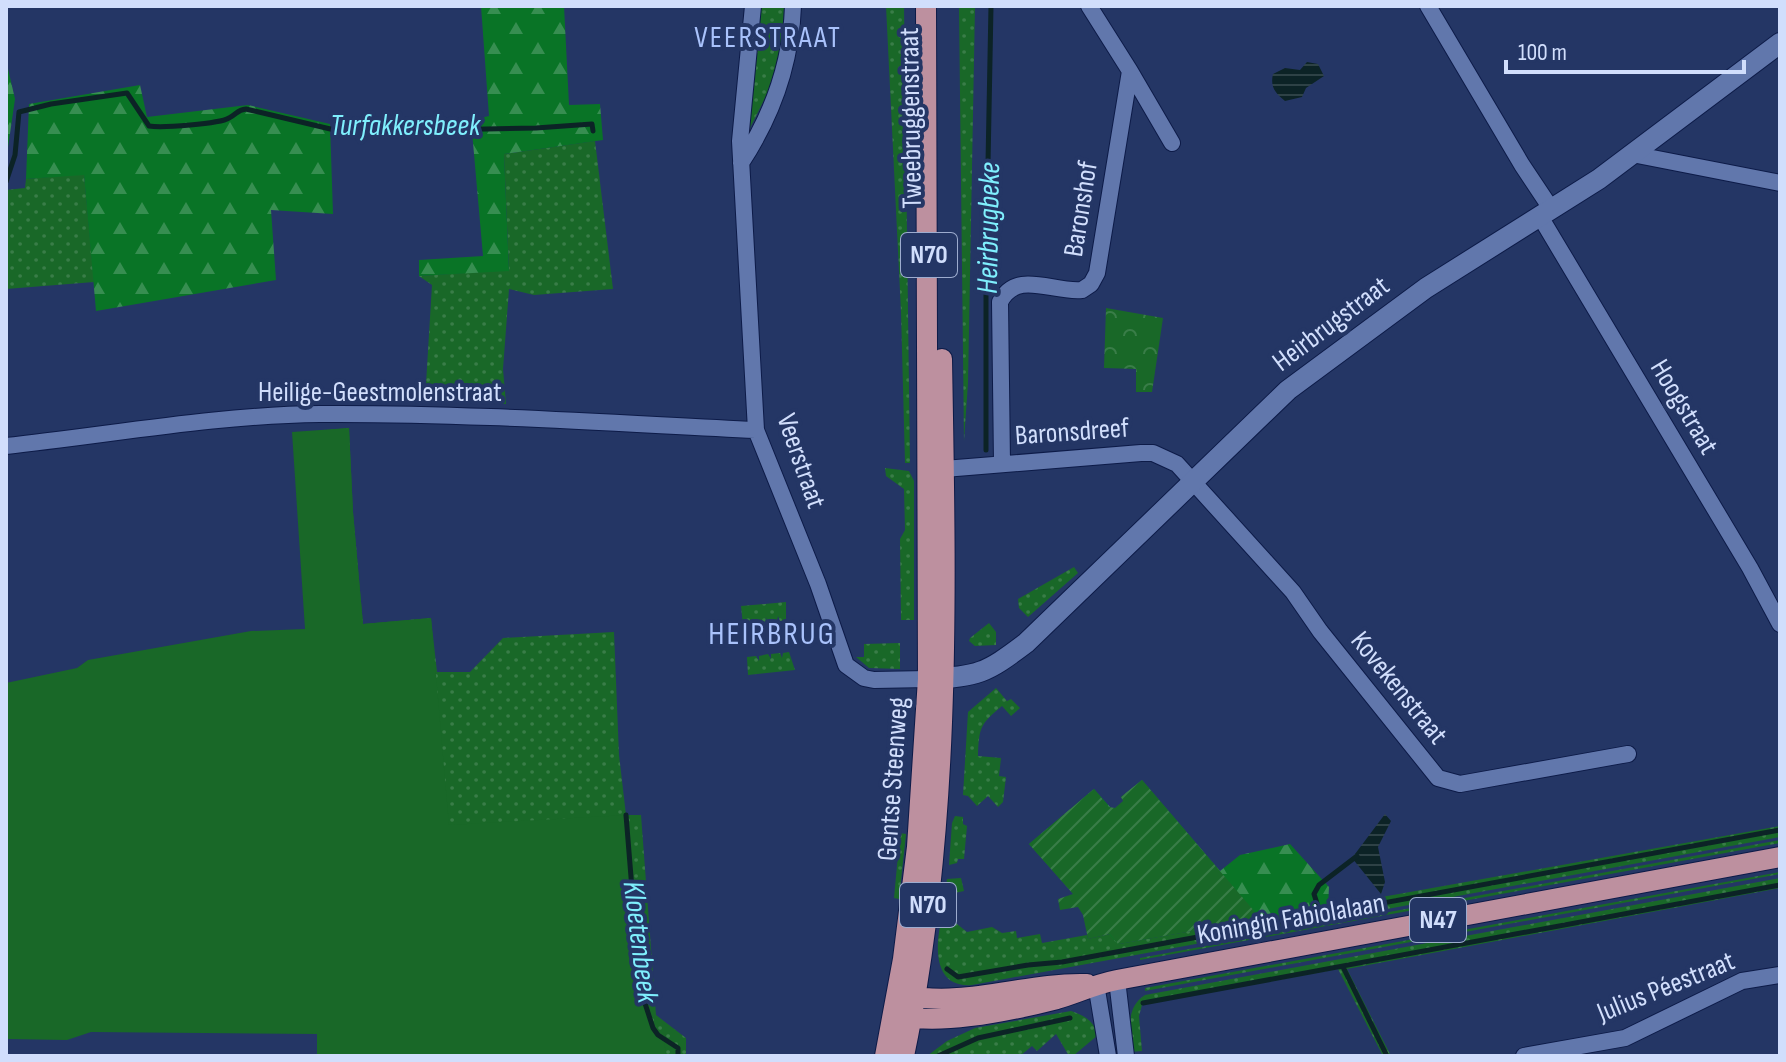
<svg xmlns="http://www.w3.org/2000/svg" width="1786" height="1062" viewBox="0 0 1786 1062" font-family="'Sofia Sans Condensed',sans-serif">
	<defs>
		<pattern id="grass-dots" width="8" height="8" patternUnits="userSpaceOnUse" patternTransform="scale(2)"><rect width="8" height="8" fill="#196828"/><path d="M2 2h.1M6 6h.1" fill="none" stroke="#397d48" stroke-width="1.8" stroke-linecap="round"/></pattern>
		<pattern id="forest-firs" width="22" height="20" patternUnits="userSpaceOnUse" patternTransform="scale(2)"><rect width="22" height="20" fill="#097426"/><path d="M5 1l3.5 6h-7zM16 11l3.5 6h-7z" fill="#378e51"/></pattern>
		<pattern id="park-crowns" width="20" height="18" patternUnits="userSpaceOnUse" patternTransform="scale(2)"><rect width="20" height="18" fill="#196828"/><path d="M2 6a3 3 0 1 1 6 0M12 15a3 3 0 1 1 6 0" fill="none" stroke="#397d48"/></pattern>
		<pattern id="garden-furrows" width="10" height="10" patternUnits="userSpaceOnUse" patternTransform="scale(2)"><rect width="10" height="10" fill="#196828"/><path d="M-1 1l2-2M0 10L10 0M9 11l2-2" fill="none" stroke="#397d48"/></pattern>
		<pattern id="water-rules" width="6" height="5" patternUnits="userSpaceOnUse" patternTransform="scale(2)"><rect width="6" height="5" fill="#0c2326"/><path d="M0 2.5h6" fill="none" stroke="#2e4246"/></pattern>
	</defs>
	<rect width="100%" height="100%" fill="#243665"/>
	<path fill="url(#grass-dots)" d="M761 6H784L783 45 767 94 747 134Z
		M886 6H904L910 463H905L901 312Z
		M959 6H975L968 383 964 441Z
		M595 141 613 289 534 295 509 289 503 369 506 404 425 400 432 285 419 276 509 270 504 154Z
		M84 174 94 282 6 289V190L25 188 26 179Z
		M349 428 353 512 363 624 431 618 437 672H470L503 638 614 632 619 755 626 815H641L656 1015 686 1038V1056H631L447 838 347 649 327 430Z
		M885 468 909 471 914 481V620H901L900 539 905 530 904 489 886 476Z
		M1074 567 1078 573 1028 617 1019 608 1018 599Z
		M786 602V620L780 621 778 616 777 621 767 622 766 617 765 623 755 624 752 619V624L743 625 741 606Z
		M989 623 996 632V645L975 646 969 641 970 638Z
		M900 643V669L869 668 856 657H864V644Z
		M789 652 795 670 748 675 747 657 756 656 759 661V656L768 654 771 659V654L780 653 782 658 783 653Z
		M996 688 1007 701 1011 699 1020 708 1011 716 1002 706C980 724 979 728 978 756L1001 758 999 776 1006 777 1003 802 998 807 988 796 977 806 968 796 963 795 968 712Z
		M955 816 963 817V824L967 826 964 859H958L957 863 949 865 952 823Z
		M1780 826V837L972 985C929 989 935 936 945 909L947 916 967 932 992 927 1002 933 1016 931 1017 938 1040 934 1042 943 1087 935 1088 939 1110 934 1119 944Z
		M900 833 906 834 899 899 894 898Z
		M1780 840V843L1140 960V958Z
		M1780 872V874L1145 991V988Z
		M961 878 964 891 945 895 947 879Z
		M1780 878V888L1347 969 1391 1056H1383L1338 969 1142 1005 1139 1016 1142 1051 1131 1052C1130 1031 1125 1008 1145 995Z
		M1071 1011C1085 1016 1093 1020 1098 1035L1073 1056H1069L1056 1034 1037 1051 1032 1046 1020 1056H927L947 1041 975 1028Z"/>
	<path fill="url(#forest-firs)" d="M481 6H564L569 105 600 104 603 140 504 154 509 271 419 276V260L483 256 471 120 489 116Z
		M6 60 15 99 6 161Z
		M140 85 147 117 248 105 330 124 333 214 271 210 276 280 96 311 84 175 26 179 29 104Z
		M1142 780 1220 871 1240 855 1290 844 1329 887 1328 906 1118 944 1029 844 1094 789 1110 807 1186 872 1121 797Z"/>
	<path fill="url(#park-crowns)" d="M1106 308 1163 318 1152 392H1136V369L1104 368Z"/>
	<path fill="url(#garden-furrows)" d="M1142 780 1261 919 1118 944 1110 934 1088 939 1083 915 1078 907 1060 910 1058 899 1073 894 1029 844 1094 789 1109 807 1115 808 1123 801 1121 797Z"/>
	<path fill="#196828" d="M349 428 353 512 363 624 431 618 449 825 626 815C629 856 632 1020 664 1039L666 1056H317V1034L91 1032 67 1040 6 1039V683L77 668 88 660 251 631 305 629 292 432Z"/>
	<path fill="url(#water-rules)" d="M1307 62 1318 64 1324 76 1306 88 1302 97 1285 101C1275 93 1270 87 1273 74L1285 68 1300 70Z
		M1385 814 1391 821 1378 847 1385 882 1381 894 1352 858Z"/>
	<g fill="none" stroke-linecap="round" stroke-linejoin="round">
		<path stroke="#0c2326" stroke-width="5" d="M6 182 15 155 19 112 51 104 127 93 149 126C162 128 219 124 229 118 237 114 237 110 246 109L343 132 536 128 592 124 593 131
			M986 450V269L991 6
			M626 815 640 988 653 1028 658 1035 678 1048V1056
			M1320 913 1314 894 1319 885 1357 856
			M1343 967 1387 1056
			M947 969 958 977 1028 965 1062 962 1780 830
			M1143 1003 1780 885
			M938 1056 978 1038 1070 1018"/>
		<g stroke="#0d1b48" stroke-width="18">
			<path id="minor" d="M753 6 740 141 756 430 818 584 846 665 864 678 874 680 928 679
				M1428 6 1522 165 1552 210
				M1130 71 1172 143
				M1632 154 1780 183
				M741 163C772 116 791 63 793 6
				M1541 218 1750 568 1780 624
				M6 446C109 435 216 415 320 414 465 413 610 423 756 430
				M1002 463 1000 302C1017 269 1052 293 1082 290L1091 284 1097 273 1130 71 1089 6
				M944 469 1141 453H1153L1177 464 1293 592 1320 631 1438 778 1460 784 1628 754
				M1117 980 1126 1056
				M1096 984 1108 1056
				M1524 1056 1625 1038 1742 981 1780 975"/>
		</g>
		<g stroke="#0d1b48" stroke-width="22">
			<path id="tertiary" d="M928 679C979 676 985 674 1026 643L1288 390 1426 288 1599 179 1780 43"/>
		</g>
		<g stroke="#0d1b48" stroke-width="22">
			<path id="primary" d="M904 995C966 1008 1025 982 1087 984
				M901 1016C944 1025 1014 1010 1057 999 1077 993 1096 984 1117 980L1780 857
				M885 1056 903 959 917 847 928 679 926 6
				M904 1056C952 826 946 592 942 359"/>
		</g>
		<use href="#minor" stroke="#6177ac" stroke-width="16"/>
		<use href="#tertiary" stroke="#6177ac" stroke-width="20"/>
		<use href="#primary" stroke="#bd909f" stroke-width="20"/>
	</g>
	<g text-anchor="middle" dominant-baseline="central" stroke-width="8" stroke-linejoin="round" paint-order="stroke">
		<g fill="#243665" stroke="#9daccf" stroke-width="2">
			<rect x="901" y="233" width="56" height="44" rx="6"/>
			<rect x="900" y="883" width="56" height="44" rx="6"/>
			<rect x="1410" y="898" width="56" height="44" rx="6"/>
		</g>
		<g font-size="26" font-weight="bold" fill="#d1defc">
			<text x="929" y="255">N70</text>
			<text x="928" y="905">N70</text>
			<text x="1438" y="920">N47</text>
		</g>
		<g font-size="28" fill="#d1defc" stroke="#243665">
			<text transform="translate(911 118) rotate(-91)">Tweebruggenstraat</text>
			<text transform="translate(1081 209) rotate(-81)">Baronshof</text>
			<text transform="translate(1331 324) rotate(-37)">Heirbrugstraat</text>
			<text x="380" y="392">Heilige-Geestmolenstraat</text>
			<text transform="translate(1684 407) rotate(59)">Hoogstraat</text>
			<text transform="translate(1072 432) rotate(-4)">Baronsdreef</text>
			<text transform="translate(801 461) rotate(71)">Veerstraat</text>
			<text transform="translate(1399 688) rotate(51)">Kovekenstraat</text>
			<text transform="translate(893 779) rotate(-86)">Gentse Steenweg</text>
			<text transform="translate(1291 919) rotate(-10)">Koningin Fabiolalaan</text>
			<text transform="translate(1666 987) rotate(-22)">Julius Péestraat</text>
		</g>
		<g font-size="30" letter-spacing="2" fill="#a9c2fb" stroke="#243665">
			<text x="768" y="38">VEERSTRAAT</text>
		</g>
		<g font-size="30" font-style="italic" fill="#7feffd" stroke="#243665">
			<text x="405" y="126">Turfakkersbeek</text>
			<text transform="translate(989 228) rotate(-89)">Heirbrugbeke</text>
			<text transform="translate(640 942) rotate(83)">Kloetenbeek</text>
		</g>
		<g font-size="32" letter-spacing="2" fill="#a9c2fb" stroke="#243665">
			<text x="772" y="634">HEIRBRUG</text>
		</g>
	</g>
	<rect width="1786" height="1062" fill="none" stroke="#d1defc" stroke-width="16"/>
	<path d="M1506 60v12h238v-12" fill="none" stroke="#d1defc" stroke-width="4"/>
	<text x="1518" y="60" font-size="24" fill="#d1defc" stroke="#243665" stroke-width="6" paint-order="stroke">100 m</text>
</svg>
